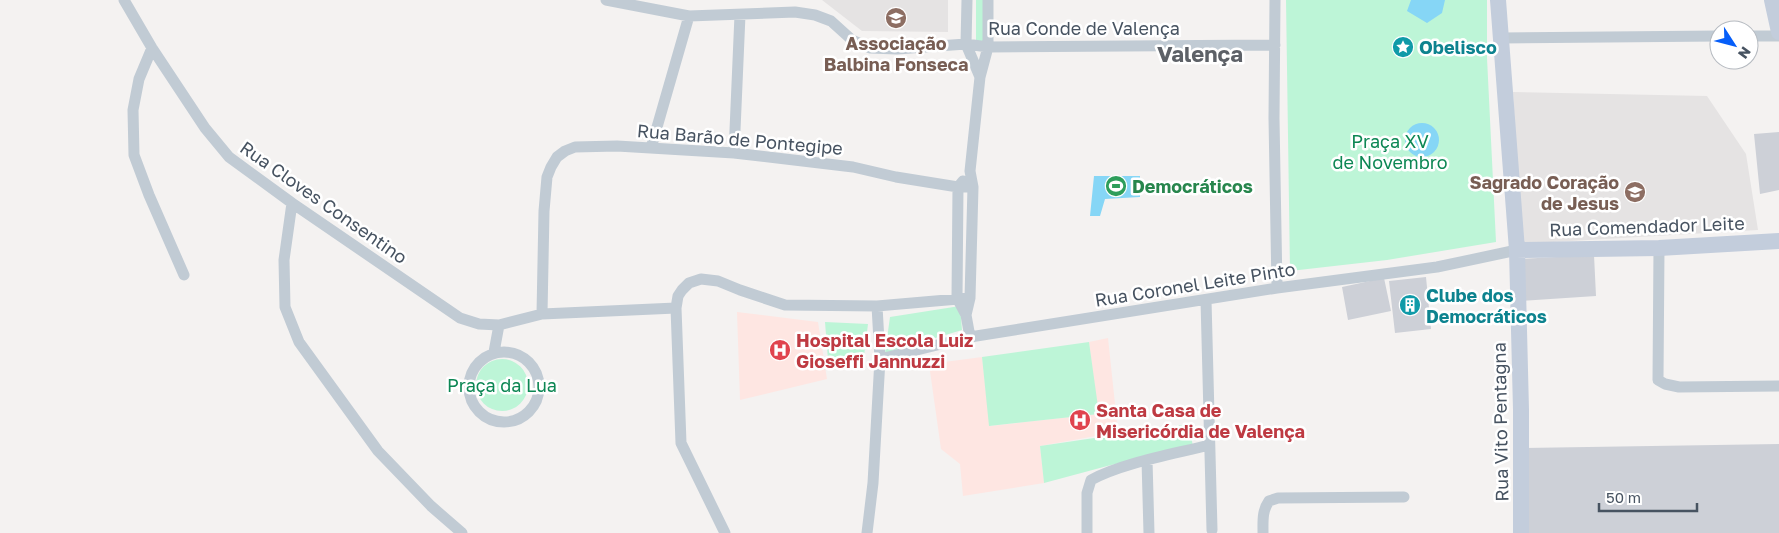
<svg xmlns="http://www.w3.org/2000/svg" width="1779" height="533" viewBox="0 0 1779 533" font-family="'Golos Text',sans-serif">
	<rect width="100%" height="100%" fill="#f4f2f1"/>
	<path fill="#e5e3e3" d="M822 0H948V32L862 31Z
		M1513 92 1707 96 1746 154 1758 230 1521 244Z"/>
	<path fill="#fee6e2" d="M737 312 818 322 827 379 740 400Z
		M1108 338 1118 432 1040 446 1044 483 963 496 960 464 941 449 929 364 982 357 990 426 1098 414 1089 342Z"/>
	<path fill="#bdf5d7" d="M976 0H986V44L976 43Z
		M1286 0H1487V58L1496 242 1387 260 1290 271Z
		M960 306 962 330 885 353 890 317Z
		M825 322 868 324 864 356 828 360Z
		M1089 342 1099 414 989 426 982 357Z
		M476 385a26 26 0 1 1 52 0a26 26 0 1 1-52 0Z
		M1189 424 1193 447 1111 465 1044 483 1040 446Z"/>
	<path fill="#86d6f6" d="M1411 0H1445L1442 13 1427 23 1407 11Z
		M1405 140a17 17 0 1 1 34 0a17 17 0 1 1-34 0Z
		M1094 176H1140V197L1105 199 1100 216H1090Z"/>
	<path fill="#cdd0d7" d="M1779 132V190L1760 194 1754 134Z
		M1594 255 1596 296 1521 301 1517 259Z
		M1426 277 1431 329 1395 333 1389 281Z
		M1384 278 1391 311 1348 320 1342 287Z
		M1779 444V533H1523V448Z"/>
	<g fill="none" stroke-linecap="round" stroke-linejoin="round">
		<path stroke="#c1cbd4" stroke-width="11" d="M124 0 152 48 205 128 229 157 292 203 460 318 479 324 499 325 542 314 676 308
			M606 0 689 16 795 12 815 15 831 21 852 40 870 48 897 49 966 44 988 47 1275 45
			M967 0 966 44 980 77
			M1275 0 1274 118 1277 288
			M1749 36H1779
			M1501 38 1719 36
			M152 48 139 79 133 110 134 155 149 195 184 275
			M651 148 689 16
			M734 153 740 15
			M963 181 958 187 957 298 966 315 970 337
			M292 203 284 260 285 307 299 342 378 451 431 506 462 533
			M1659 248 1658 380 1665 384 1679 387 1779 386
			M1206 300 1212 530
			M542 314 544 211 547 177 551 167 557 157 565 151 575 147 617 146 734 153 853 167 896 177 958 187H973
			M966 315 970 298 973 187 970 171 980 77 988 47V0
			M469 387a35 35 0 1 1 70 0a35 35 0 1 1-70 0Z
			M494 352 499 325
			M880 359 970 337 1277 288 1437 267 1517 250
			M1147 460 1149 533
			M725 533 681 443 676 308 678 296 682 290 689 283 701 279 718 281 740 290 785 305 877 306 970 298
			M867 533 873 483 880 359 877 306
			M1087 533V493L1091 480C1122 463 1174 454 1209 445
			M1263 533C1263 521 1262 511 1269 501L1278 498 1404 497"/>
		<path stroke="#c3cddc" stroke-width="16" d="M1498 0 1517 250 1521 410V533
			M1772 0 1779 32
			M1517 250 1659 248 1779 241"/>
	</g>
	<defs>
		<g id="school-disc" transform="scale(1.125)"><circle r="9.5" fill="#8d6e63" stroke="#fff"/><path d="M0-5L7-2L0 1L-7-2ZM-4 1L0 2.5L4 1V4Q0 6-4 4Z" fill="#fff"/></g>
		<g id="sight-disc" transform="scale(1.125)"><circle r="9.5" fill="#0f9aa8" stroke="#fff"/><path d="M0-6L1.8-2.2L6-1.7L2.9 1.2L3.7 5.4L0 3.3L-3.7 5.4L-2.9 1.2L-6-1.7L-1.8-2.2Z" fill="#fff"/></g>
		<g id="stadium-disc" transform="scale(1.125)"><circle r="9.5" fill="#2e9e5b" stroke="#fff"/><path d="M0-5a6.5 5 0 1 0 0 10a6.5 5 0 1 0 0-10ZM-3.5-1.8h7v3.6h-7Z" fill="#fff"/></g>
		<g id="building-disc" transform="scale(1.125)"><circle r="9.5" fill="#0f9aa8" stroke="#fff"/><path d="M-4-6H4V6H1V3H-1V6H-4ZM-2.5-4.3h1.7v1.8h-1.7ZM.8-4.3h1.7v1.8H.8ZM-2.5-1h1.7V.8h-1.7ZM.8-1h1.7V.8H.8Z" fill="#fff"/></g>
		<g id="hospital-disc" transform="scale(1.125)"><circle r="9.5" fill="#e0444e" stroke="#fff"/><path d="M-5-5h3v3.5h4V-5h3V5h-3V1.5h-4V5h-3Z" fill="#fff"/></g>
	</defs>
	<g fill-rule="evenodd">
		<use href="#school-disc" x="896" y="18"/>
		<use href="#sight-disc" x="1403" y="47"/>
		<use href="#stadium-disc" x="1116" y="186"/>
		<use href="#school-disc" x="1635" y="192"/>
		<use href="#building-disc" x="1410" y="305"/>
		<use href="#hospital-disc" x="780" y="350"/>
		<use href="#hospital-disc" x="1080" y="420"/>
	</g>
	<g text-anchor="middle" dominant-baseline="central" stroke-width="5" stroke-linejoin="round" paint-order="stroke">
		<g font-size="18" fill="#475361" stroke="#fff">
			<text x="1084" y="28">Rua Conde de Valença</text>
			<text transform="translate(740 139) rotate(5)">Rua Barão de Pontegipe</text>
			<text transform="translate(324 202) rotate(35)">Rua Cloves Consentino</text>
			<text transform="translate(1647 226) rotate(-2)">Rua Comendador Leite</text>
			<text transform="translate(1195 284) rotate(-9)">Rua Coronel Leite Pinto</text>
			<text transform="translate(1500 422) rotate(-91)">Rua Vito Pentagna</text>
		</g>
		<g font-size="18" font-weight="bold" fill="#785e54" stroke="#fff">
			<text x="896" y="43">Associação<tspan x="896" dy="21">Balbina Fonseca</tspan></text>
			<text x="1619" y="182" text-anchor="end">Sagrado Coração<tspan x="1619" dy="21">de Jesus</tspan></text>
		</g>
		<g font-size="18" font-weight="bold" fill="#0d838f" stroke="#fff" text-anchor="start">
			<text x="1419" y="47">Obelisco</text>
			<text x="1426" y="295">Clube dos<tspan x="1426" dy="21">Democráticos</tspan></text>
		</g>
		<g font-size="18" fill="#0d8754" stroke="#fff">
			<text x="1390" y="141">Praça XV<tspan x="1390" dy="21">de Novembro</tspan></text>
			<text x="502" y="385">Praça da Lua</text>
		</g>
		<g font-size="18" font-weight="bold" fill="#27864d" stroke="#fff" text-anchor="start">
			<text x="1132" y="186">Democráticos</text>
		</g>
		<g font-size="18" font-weight="bold" fill="#be3a42" stroke="#fff" text-anchor="start">
			<text x="796" y="340">Hospital Escola Luiz<tspan x="796" dy="21">Gioseffi Jannuzzi</tspan></text>
			<text x="1096" y="410">Santa Casa de<tspan x="1096" dy="21">Misericórdia de Valença</tspan></text>
		</g>
		<g font-size="22" font-weight="bold" fill="#5d6167" stroke="#fff">
			<text x="1200" y="53">Valença</text>
		</g>
	</g>
	<g transform="translate(1734 45) rotate(126)"><circle r="24" fill="#ffffff" stroke="#b5bac0"/>
	<path d="M0-4L9 19L0 12L-9 19Z" fill="#065ef9"/>
	<text y="-8" font-size="14" font-weight="bold" text-anchor="middle" fill="#475361">N</text>
	</g>
	<path d="M1599 503v8h98v-8" fill="none" stroke="#475361" stroke-width="2.5"/>
	<text x="1606" y="503" font-size="15" fill="#475361" stroke="#ffffff" stroke-width="4" paint-order="stroke">50 m</text>
</svg>
